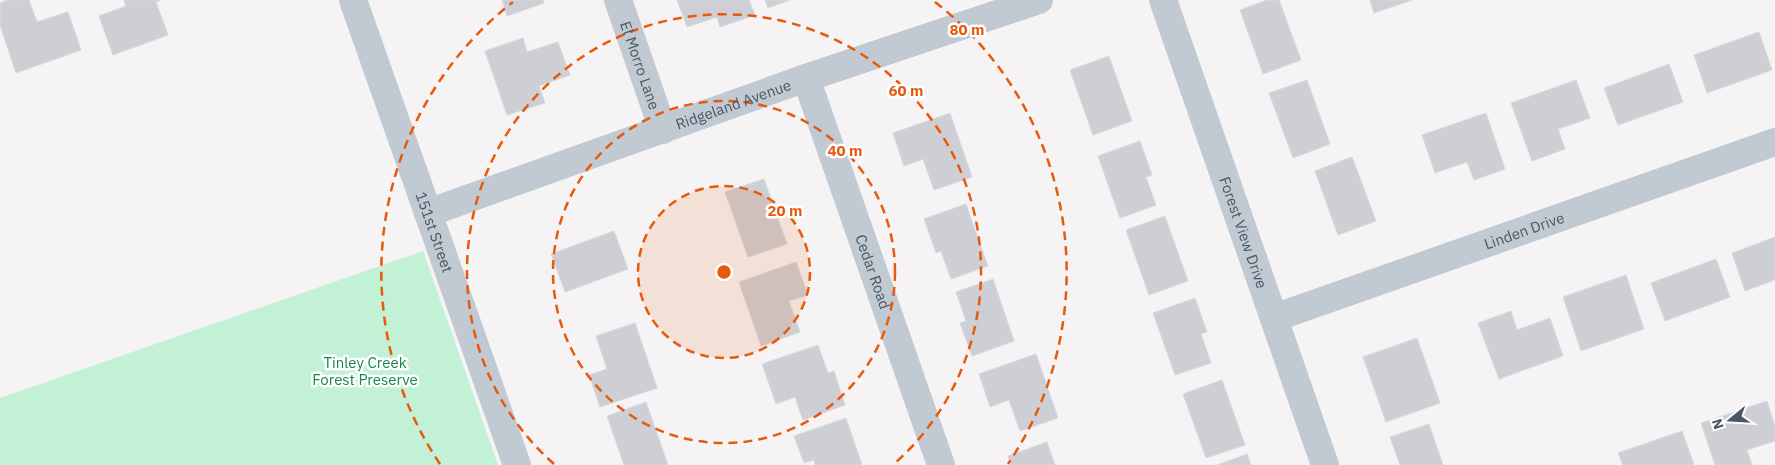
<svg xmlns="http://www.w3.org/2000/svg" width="1775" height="465" viewBox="0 0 1775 465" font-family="'IBM Plex Sans',sans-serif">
	<rect width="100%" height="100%" fill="#f5f3f3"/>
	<path fill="#c3f1d5" d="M423 251 498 465H0V398Z"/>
	<path fill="#cdcfd5" stroke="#d7d9de" d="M7 0H29L37 22 68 12 81 50 16 73 0 25V3Z
		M124 0H161L156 2 168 35 113 55 99 16 126 6Z
		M502 0H543L544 3 507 16Z
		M677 0H749L755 15 720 27 717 17 687 27Z
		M765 0H790L768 8Z
		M1267 0H1279L1301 60 1263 74 1240 10Z
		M1370 0H1412L1374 13Z
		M1759 32 1772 70 1707 93 1694 55Z
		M523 38 527 52 558 42 570 75 539 86 545 103 507 115 485 51Z
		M1109 56 1132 121 1093 135 1070 70Z
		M1669 64 1683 102 1618 125 1604 88Z
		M1307 80 1330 144 1293 158 1269 93Z
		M1576 80 1590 118 1558 129 1565 149 1532 161 1511 103Z
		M950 113 972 177 934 190 923 159 904 166 893 133Z
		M1486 113 1505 169 1474 180 1467 162 1435 173 1422 135Z
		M1140 141 1152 175 1146 177 1156 205 1120 218 1098 156Z
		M1352 157 1376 221 1338 235 1315 171Z
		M764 179 787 244 748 257 725 192Z
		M966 204 988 266 951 279 941 251 936 253 924 219Z
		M1165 216 1188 281 1149 295 1126 230Z
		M614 231 628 269 565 292 551 254Z
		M1775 237V280L1745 291 1732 253Z
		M1716 259 1730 297 1665 321 1651 283Z
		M796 262 808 295 789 301 800 332 761 346 739 282Z
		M1626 275 1644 329 1581 351 1563 297Z
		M993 279 1014 341 972 356 960 323 966 321 956 292Z
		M1195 298 1207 332 1201 334 1211 363 1175 375 1153 313Z
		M1511 311 1517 330 1550 318 1563 356 1499 379 1478 323Z
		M635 323 657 388 600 407 589 375 607 369 596 336Z
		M1417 338 1440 403 1386 422 1363 357Z
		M818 345 828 373 834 371 845 405 803 420 795 397 776 404 762 364Z
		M1036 354 1058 418 1020 431 1009 400 990 407 979 374Z
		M1222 380 1245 445 1206 458 1183 394Z
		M1767 401 1775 426V441L1747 450 1752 465H1715L1701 423Z
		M646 402 668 465H624L607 416Z
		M846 418 862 465H815L814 460 804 463 794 436Z
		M1429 424 1443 465H1400L1390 437Z
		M1682 431 1694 465H1623L1618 453Z
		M1047 442 1055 465H1011L1008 456Z
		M1247 454 1251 465H1217Z"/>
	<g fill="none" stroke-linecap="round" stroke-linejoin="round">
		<g stroke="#c1cad2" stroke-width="28">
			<path id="s1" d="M618 0 663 130"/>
			<path id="s2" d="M1163 0 1325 465"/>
			<path id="s3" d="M806 78 941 465"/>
			<path id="s4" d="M1274 318 1775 142"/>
		</g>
		<g stroke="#c1cad2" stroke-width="28">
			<path id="s5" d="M353 0 517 465"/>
			<path id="s6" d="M428 213 806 78 1039 0"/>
		</g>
	</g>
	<circle cx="724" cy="272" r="86" fill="#e8590c" fill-opacity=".12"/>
	<g fill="none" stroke="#e8590c" stroke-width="2.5" stroke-dasharray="9 6">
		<circle cx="724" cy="272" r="86"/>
		<circle cx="724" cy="272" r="171"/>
		<path d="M554 464A257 257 0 1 1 894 464"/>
		<path d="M440 464A343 343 0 0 1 513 2M935 2A343 343 0 0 1 1008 464"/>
	</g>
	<g text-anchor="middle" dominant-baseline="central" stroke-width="5" stroke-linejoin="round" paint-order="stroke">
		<g font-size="15" fill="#4a5661" stroke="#fff">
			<text stroke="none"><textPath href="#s1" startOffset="69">El Morro Lane</textPath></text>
			<text stroke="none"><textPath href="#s6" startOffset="324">Ridgeland Avenue</textPath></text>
			<text stroke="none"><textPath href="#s4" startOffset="265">Linden Drive</textPath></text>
			<text stroke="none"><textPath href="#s5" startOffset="246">151st Street</textPath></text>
			<text stroke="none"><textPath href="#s2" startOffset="246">Forest View Drive</textPath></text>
			<text stroke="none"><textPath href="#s3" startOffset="205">Cedar Road</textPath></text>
		</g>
		<g font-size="15" fill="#17864f" stroke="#fff">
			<text x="365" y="362">Tinley Creek<tspan x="365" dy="17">Forest Preserve</tspan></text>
		</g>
	</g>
	<circle cx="724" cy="272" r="8" fill="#e8590c" stroke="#fff" stroke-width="2.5"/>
	<g font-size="15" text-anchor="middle" font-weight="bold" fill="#e8590c" stroke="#fff" stroke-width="5" stroke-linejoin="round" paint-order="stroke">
		<text x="967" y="35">80 m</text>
		<text x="906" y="96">60 m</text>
		<text x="845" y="156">40 m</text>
		<text x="785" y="216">20 m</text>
	</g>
	<g transform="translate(1730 420) rotate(252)" stroke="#ffffff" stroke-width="4" paint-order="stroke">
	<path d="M0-4L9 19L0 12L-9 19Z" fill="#4a5661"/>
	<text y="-8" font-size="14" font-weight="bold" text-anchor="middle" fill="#4a5661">N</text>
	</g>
</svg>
